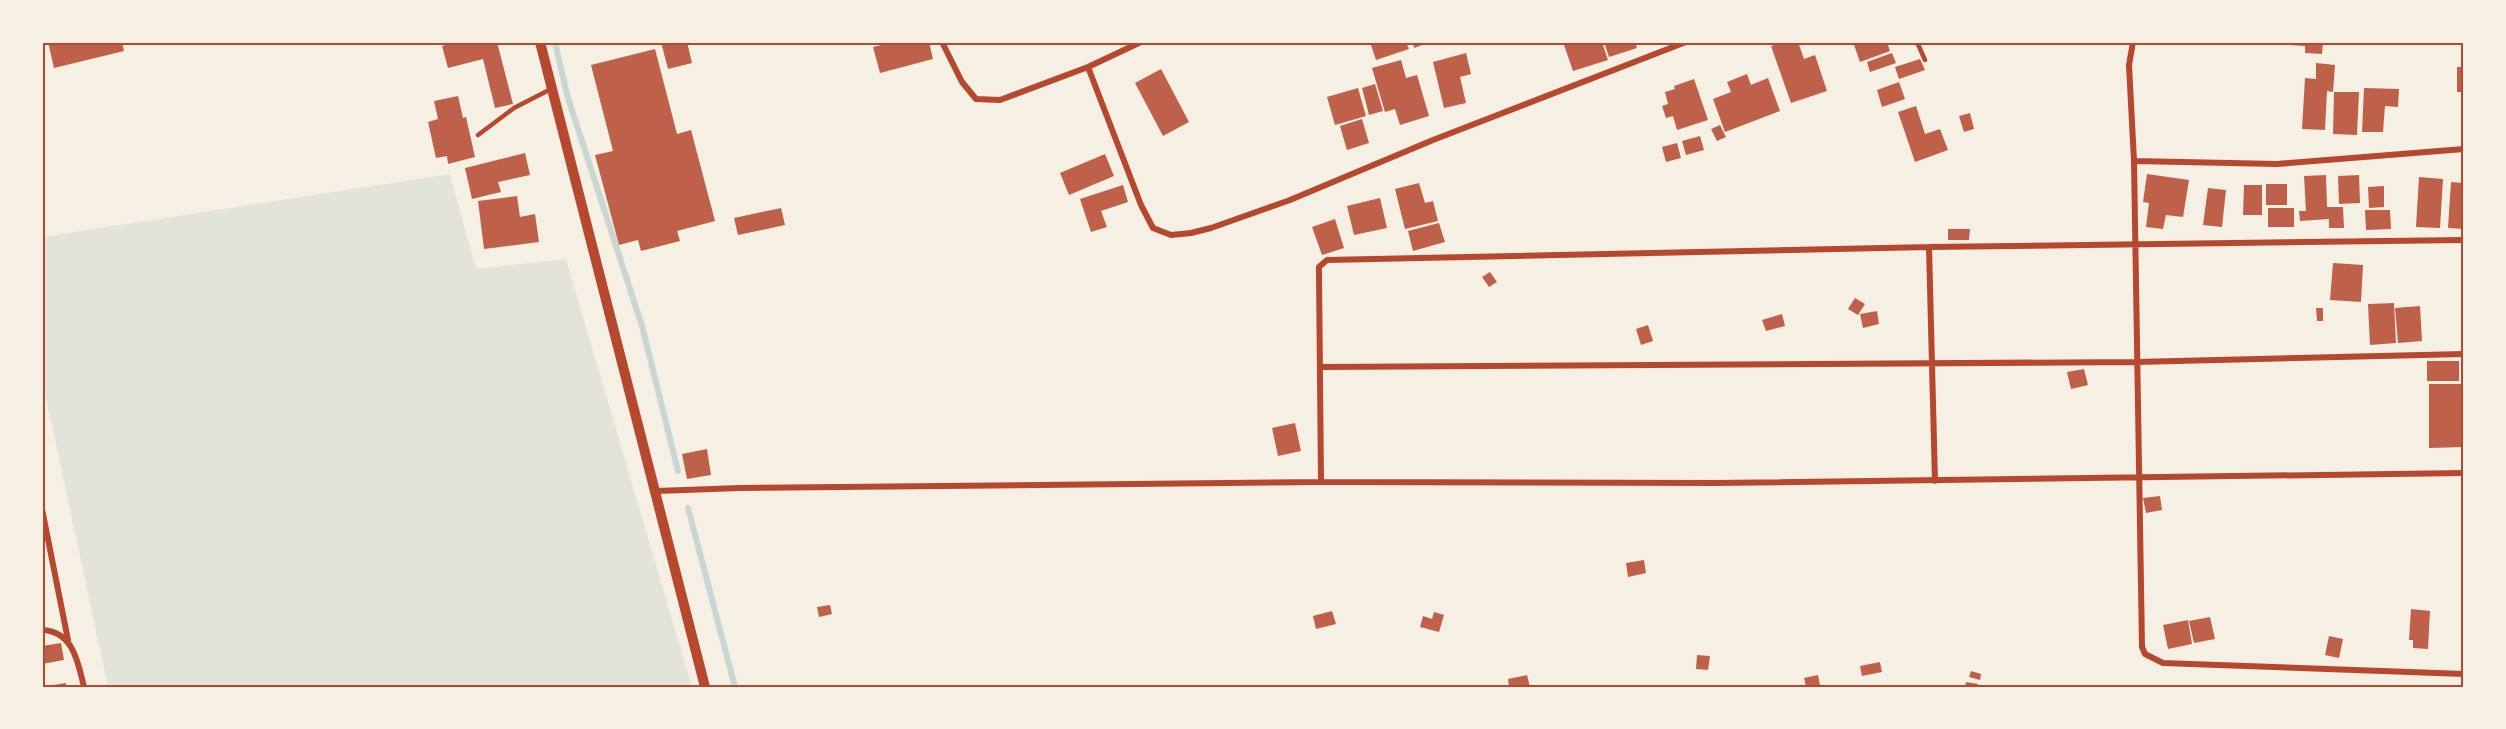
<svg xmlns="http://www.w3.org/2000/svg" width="2506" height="729" viewBox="0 0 2506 729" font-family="'Public Sans',sans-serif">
	<rect width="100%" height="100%" fill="#f6efe4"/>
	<path fill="#e2e4dc" d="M450 174 476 269 566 259 692 687H108L42 379V237Z"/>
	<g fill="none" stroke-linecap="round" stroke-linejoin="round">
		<path stroke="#c9d6d2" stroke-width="6" d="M555 42 567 95 642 326 678 471
			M688 508 735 687"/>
	</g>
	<path fill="#bf614a" d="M48 42H122L124 51 54 68Z
		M457 42H497L513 104 495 108 483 59 448 68 442 46Z
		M661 42H687L692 63 668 69Z
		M894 42H929L933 59 880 73 873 47Z
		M1370 42H1406L1409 49 1376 60Z
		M1413 42H1430L1414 48Z
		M1563 42H1602L1608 60 1573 71Z
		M1604 42H1635L1637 48 1609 57Z
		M1782 42H1798L1804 59 1815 55 1827 91 1791 103 1771 46Z
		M1853 42H1887L1890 51 1860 62Z
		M2289 42H2323L2322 54 2305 53V46L2289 45Z
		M655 49 677 134 691 130 715 221 677 231 680 241 641 251 638 240 619 245 595 155 613 151 591 65Z
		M1466 53 1471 74 1460 77 1466 103 1444 108 1433 62Z
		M1892 53 1896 63 1870 72 1867 62Z
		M1920 59 1925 70 1899 79 1895 67Z
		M1401 60 1406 78 1417 75 1429 116 1400 125 1395 109 1385 112 1372 68Z
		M2316 63 2335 65 2333 92 2327 91 2325 130 2302 129 2305 78 2316 79Z
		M2457 67H2464V92H2457Z
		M1161 69 1189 122 1163 136 1135 83Z
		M1747 74 1751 85 1768 78 1780 111 1725 132 1713 99 1731 92 1727 82Z
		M1694 79 1708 120 1677 130 1673 116 1666 118 1662 106 1668 104 1665 92 1675 89 1674 86Z
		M1899 82 1905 99 1882 107 1877 90Z
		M1375 84 1383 111 1369 115 1362 88Z
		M1358 88 1366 116 1335 125 1327 97Z
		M2364 88 2399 89 2398 107 2385 106 2383 132H2362Z
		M2334 92H2359L2357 135 2333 134Z
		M458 96 463 118 466 117 475 157 448 164 447 156 436 158 428 122 438 119 434 101Z
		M1916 106 1925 134 1940 129 1948 150 1915 162 1898 112Z
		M1970 113 1974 129 1964 132 1959 116Z
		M1362 119 1369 143 1347 150 1340 126Z
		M1720 125 1726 137 1717 141 1711 129Z
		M1700 136 1704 150 1686 155 1682 141Z
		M1677 143 1681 158 1666 162 1662 147Z
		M525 153 530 175 498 182 501 192 472 199 465 168Z
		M1105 154 1114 176 1069 195 1060 173Z
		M2147 174 2189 180 2183 217 2166 215 2163 229 2146 227 2149 203 2143 202Z
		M2326 175 2327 207H2343L2344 228H2329V219L2300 221 2299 211H2306L2304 176Z
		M2359 175 2360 203 2339 204 2338 176Z
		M2419 177 2443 179 2440 228 2416 227Z
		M2451 182 2464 183V229L2448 228Z
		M1419 183 1425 203 1433 201 1438 221 1405 229 1395 189Z
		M2266 184H2287V205H2266Z
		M1123 185 1128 202 1101 211 1107 227 1091 232 1080 199Z
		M2244 185H2262V215H2243Z
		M2384 186V207L2369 208 2368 187Z
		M2208 188 2226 190 2222 227 2203 225Z
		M517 196 520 217 535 214 539 242 484 249 478 201Z
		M1380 198 1387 228 1354 235 1347 206Z
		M781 208 785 225 738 235 734 218Z
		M2268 208H2294V227H2268Z
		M2365 210H2390L2391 229 2366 230Z
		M1335 219 1344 248 1322 255 1312 227Z
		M1439 223 1445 242 1413 251 1408 231Z
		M1948 229H1970L1969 240H1948Z
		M2333 263 2363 265 2361 302 2330 300Z
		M1490 272 1497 282 1489 287 1482 277Z
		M1855 298 1865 304 1858 315 1848 309Z
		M2394 303 2396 343 2370 345 2368 304Z
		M2420 306 2422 341 2398 343 2395 308Z
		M2316 308H2323V321H2317Z
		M1877 311 1879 324 1863 328 1860 314Z
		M1782 314 1785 326 1766 331 1762 320Z
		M1648 325 1653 341 1641 345 1636 329Z
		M2427 361H2459V381H2427Z
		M2084 369 2088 385 2071 389 2067 372Z
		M2429 384H2464V447L2429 448Z
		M1295 423 1301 451 1278 456 1272 428Z
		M707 449 711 475 687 479 682 454Z
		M2160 496 2162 510 2146 513 2143 498Z
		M1644 560 1646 573 1628 577 1626 563Z
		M830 605 832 614 819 617 817 607Z
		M2411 609 2430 611 2428 649 2413 648V640H2409Z
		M1332 611 1336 624 1316 629 1313 616Z
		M1434 612 1444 615 1439 632 1420 627 1423 616 1432 619Z
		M2210 617 2215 639 2194 643 2189 621Z
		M2188 620 2192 644 2168 649 2163 625Z
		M2329 636 2343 639 2339 658 2325 655Z
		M61 643 64 660 42 664V646Z
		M1697 655 1710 656 1708 670 1696 669Z
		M1880 662 1882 672 1862 676 1860 666Z
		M1971 671 1981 674 1980 680 1969 677Z
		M1527 675 1530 687H1509L1508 679Z
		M1818 675 1820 685 1806 687 1804 678Z
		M1966 682 1978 684V687H1965Z
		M66 683V687H47V686Z"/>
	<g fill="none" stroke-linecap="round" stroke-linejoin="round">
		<path stroke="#b5482f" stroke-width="4.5" d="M1917 42 1925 60
			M478 135 514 108 551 89"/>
		<path stroke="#b5482f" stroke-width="6" d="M942 42 962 82 976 99 1000 100 1088 67 1141 42
			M2133 42 2129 65 2134 161 2142 647 2145 654 2163 663 2464 674
			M1088 67 1141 205 1153 228 1171 235 1191 233 1211 228 1290 200 1433 140 1686 42
			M2134 161 2277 164 2464 149
			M1929 247 1935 481
			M1320 367 2136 362 2464 354
			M1321 482 1319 274V267L1327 260 1929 247 2464 240
			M656 491 740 488 1321 482 1715 483 2464 473
			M42 509 68 640
			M42 630C73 631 78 662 84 687"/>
		<path stroke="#b5482f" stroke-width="10" d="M540 42 705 687"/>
	</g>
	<rect width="2506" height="729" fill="none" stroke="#f6efe4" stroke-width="87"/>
	<rect x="44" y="44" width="2418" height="642" fill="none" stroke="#b5482f" stroke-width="2"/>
</svg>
